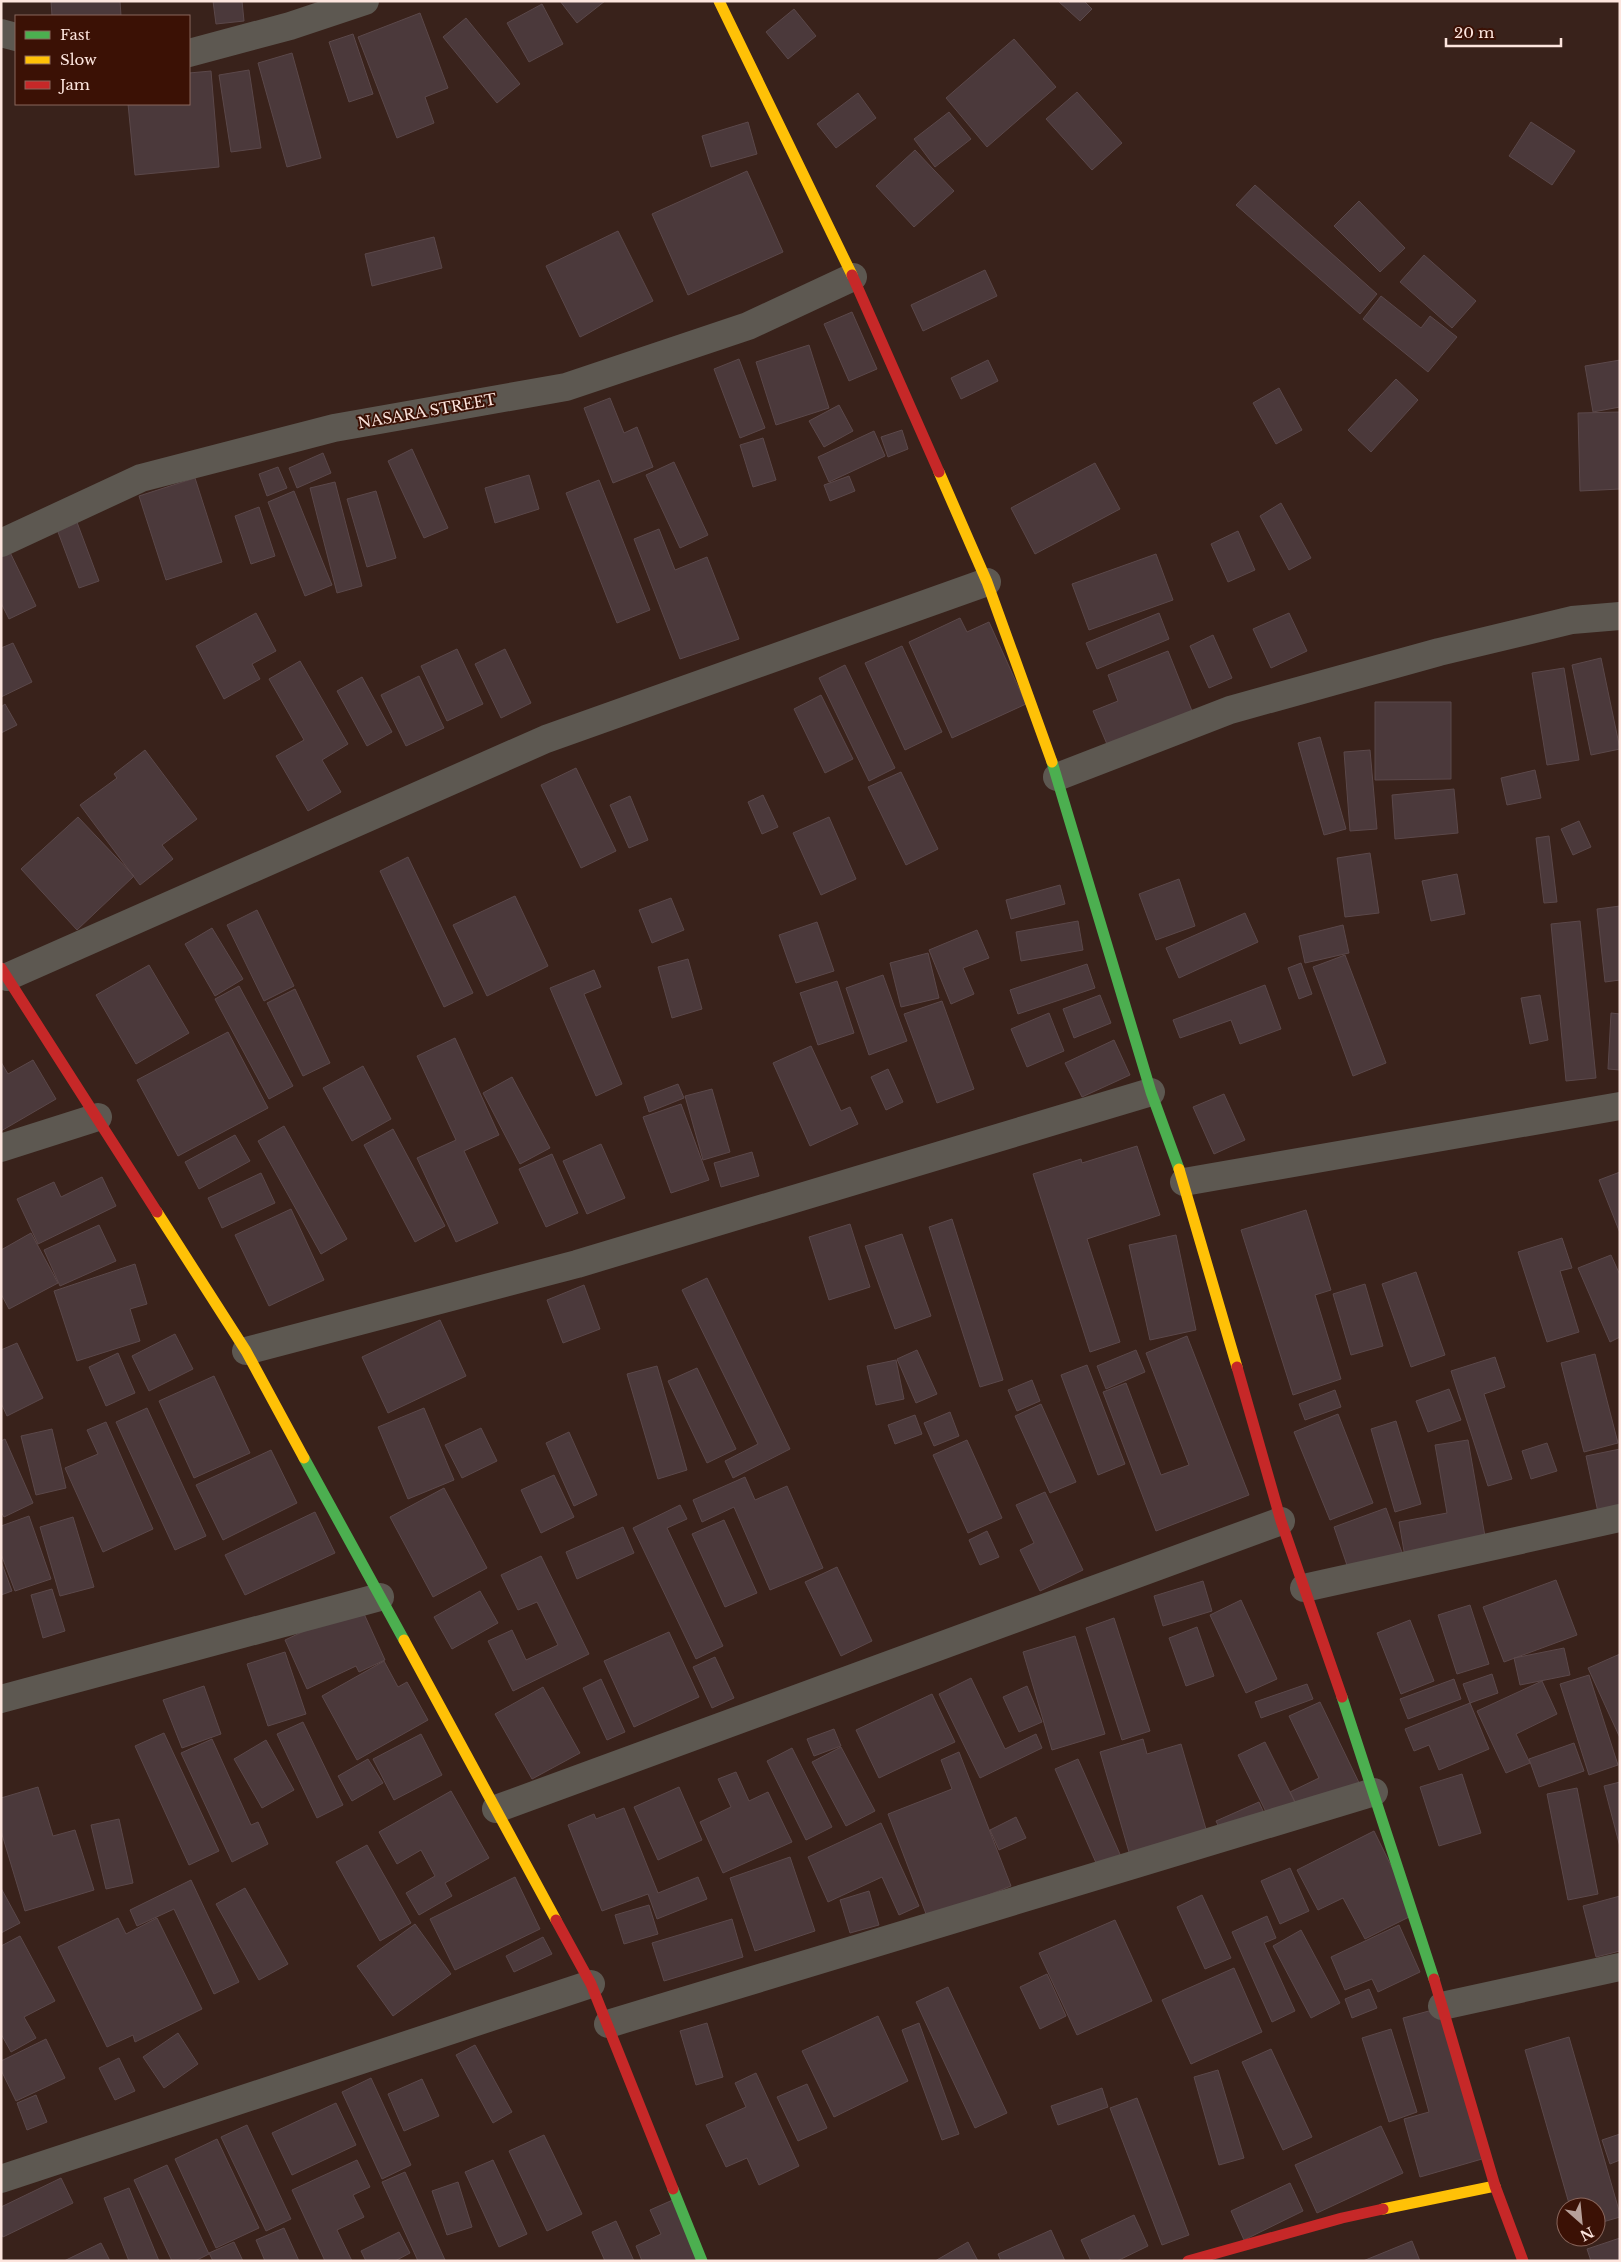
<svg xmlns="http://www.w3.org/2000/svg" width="1621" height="2262" viewBox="0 0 1621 2262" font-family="'Libre Baskerville',serif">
	<rect width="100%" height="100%" fill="#39221b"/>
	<path fill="#4b393b" stroke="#5b484a" d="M51 1H120L121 16H52Z
		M213 1H242L244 21 216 24Z
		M560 1H605L577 23Z
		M1058 1H1084L1092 9 1080 21Z
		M542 4 563 44 529 62 507 23Z
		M794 9 816 36 788 59 766 32Z
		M420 13 448 88 425 97 434 123 397 138 358 37Z
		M466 18 520 84 497 103 443 37Z
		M353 34 373 94 349 102 329 42Z
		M1014 39 1056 87 987 147 946 98Z
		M292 53 321 158 287 167 258 63Z
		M249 70 261 148 231 152 219 75Z
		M211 71 219 167 135 175 128 104H189V73Z
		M1077 92 1122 143 1092 170 1046 119Z
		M858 93 876 118 836 148 817 124Z
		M949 112 971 139 935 167 914 139Z
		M748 122 757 154 711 167 702 136Z
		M1531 122 1575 151 1552 185 1509 156Z
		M915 150 954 191 914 227 876 186Z
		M747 171 783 252 688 295 652 214Z
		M1255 185 1377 294 1360 314 1236 205Z
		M1359 201 1405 248 1380 272 1334 226Z
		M618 231 653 301 580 337 546 266Z
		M434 237 442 268 372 286 365 254Z
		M1424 255 1476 301 1452 328 1400 282Z
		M985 270 997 296 923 331 911 305Z
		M1381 296 1421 328 1430 316 1457 337 1428 372 1363 319Z
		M852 312 877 369 849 381 824 324Z
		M809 345 829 408 776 425 756 362Z
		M739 359 765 428 740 438 714 369Z
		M988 360 998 381 961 399 951 378Z
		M1620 360V407L1593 412 1585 366Z
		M1396 379 1418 400 1371 452 1348 430Z
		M1279 388 1302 430 1276 444 1253 403Z
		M610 398 624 433 637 427 653 467 613 483 584 408Z
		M839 405 853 431 824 447 809 421Z
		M1620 412V489L1580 491 1578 413Z
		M902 430 908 449 888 457 881 437Z
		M874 431 885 456 829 482 818 457Z
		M763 438 776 480 753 487 740 445Z
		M412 449 448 528 424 538 388 461Z
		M323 453 331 473 297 488 289 468Z
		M674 462 708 535 680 548 646 475Z
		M1095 463 1120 509 1035 554 1011 508Z
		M278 467 287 488 267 496 259 474Z
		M529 475 539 509 495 523 485 488Z
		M849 476 855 491 830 501 824 485Z
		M195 478 222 562 166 580 139 496Z
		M599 480 650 610 617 623 566 493Z
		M335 482 362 586 337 593 310 488Z
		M294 491 332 585 305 596 268 502Z
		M376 491 396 558 367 567 347 499Z
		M1281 503 1311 558 1289 570 1260 516Z
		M259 507 275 556 251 564 235 516Z
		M75 517 99 581 79 588 55 524Z
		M659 529 675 570 707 557 739 639 680 659 634 539Z
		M1238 531 1255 570 1228 582 1211 544Z
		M6 544 36 606 9 619 1 603V547Z
		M1156 554 1173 600 1089 630 1072 584Z
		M256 613 276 651 252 664 260 679 224 699 196 646Z
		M1159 613 1169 639 1097 669 1086 643Z
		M1289 613 1307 651 1271 668 1253 629Z
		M960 618 967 632 989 622 1026 704 952 738 909 642Z
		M1213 635 1232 678 1209 688 1190 646Z
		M13 643 32 682 1 697V648Z
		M902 646 942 732 905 750 865 663Z
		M457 649 483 704 447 721 421 666Z
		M505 649 531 703 501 718 475 664Z
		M1168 651 1194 716 1109 749 1093 711 1118 701 1108 675Z
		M1601 658 1620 749 1591 755 1572 665Z
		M300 661 348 744 322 760 341 792 308 811 276 756 304 740 269 679Z
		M845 665 895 768 869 781 819 678Z
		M1564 668 1579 760 1547 765 1532 673Z
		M419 676 444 728 406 746 381 695Z
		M362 677 392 732 367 746 337 691Z
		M821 695 853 759 825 773 794 709Z
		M1375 702H1451V779L1375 780Z
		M5 704 17 725 1 733V707Z
		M1320 737 1346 829 1324 835 1298 743Z
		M145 750 197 819 162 845 173 859 140 885 80 805 117 778 114 774Z
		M1370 750 1377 829 1350 831 1344 752Z
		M576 768 616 851 581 868 541 785Z
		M1535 770 1541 798 1507 805 1501 778Z
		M901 772 938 849 906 865 868 787Z
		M1454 789 1458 833 1395 839 1392 795Z
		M763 795 778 827 762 834 748 802Z
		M630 796 648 840 629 848 610 805Z
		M78 817 134 876 77 930 21 869Z
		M829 817 856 879 821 895 793 833Z
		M1579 821 1591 847 1573 855 1561 829Z
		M1549 836 1557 902 1544 903 1536 838Z
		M1370 853 1379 913 1345 917 1337 858Z
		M408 857 473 993 444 1007 380 871Z
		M1457 874 1465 914 1431 921 1422 881Z
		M1179 879 1195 926 1156 940 1139 894Z
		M1060 885 1065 904 1011 919 1006 900Z
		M515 896 548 966 487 996 453 925Z
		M671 898 684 930 652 943 639 910Z
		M1620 906V980L1605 982 1597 909Z
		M257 910 294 986 264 1001 227 925Z
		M1245 913 1258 942 1179 978 1166 948Z
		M1078 921 1083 950 1021 961 1016 932Z
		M1580 921 1596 1078 1566 1081 1551 924Z
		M817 922 834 971 796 983 779 935Z
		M1343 925 1349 953 1305 963 1299 936Z
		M212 928 243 979 215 996 185 944Z
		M977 930 989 958 963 968 974 994 951 1004 929 950Z
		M928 953 939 998 901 1007 890 963Z
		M1345 955 1386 1063 1353 1076 1313 967Z
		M688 959 702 1009 672 1018 658 967Z
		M1301 963 1312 994 1299 999 1288 968Z
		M1087 964 1095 988 1018 1014 1010 990Z
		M149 965 189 1033 136 1064 96 995Z
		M594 970 601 987 584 994 622 1084 596 1096 550 988Z
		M883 975 907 1041 869 1055 846 988Z
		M837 981 854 1033 818 1045 800 993Z
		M1265 985 1281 1029 1240 1044 1231 1020 1180 1038 1173 1020Z
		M239 986 293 1086 269 1099 215 999Z
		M295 989 330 1063 303 1076 267 1003Z
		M1100 995 1111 1023 1074 1038 1063 1009Z
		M1540 995 1548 1040 1530 1044 1521 998Z
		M942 1001 974 1089 937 1103 904 1014Z
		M1049 1013 1064 1051 1027 1067 1011 1029Z
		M1611 1013 1620 1014V1070L1608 1069Z
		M228 1032 268 1108 178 1156 137 1080Z
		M455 1038 499 1135 464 1151 498 1223 456 1242 417 1158 456 1140 417 1056Z
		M1114 1040 1130 1075 1082 1097 1065 1063Z
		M811 1046 841 1111 850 1107 858 1124 810 1146 773 1063Z
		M33 1060 56 1099 1 1131V1062L8 1074Z
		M363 1066 391 1119 352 1141 323 1088Z
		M888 1069 903 1102 886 1110 871 1077Z
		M512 1077 550 1148 520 1164 483 1093Z
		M678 1084 684 1098 649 1112 644 1097Z
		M712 1089 730 1152 703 1160 685 1096Z
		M1224 1094 1245 1140 1214 1154 1193 1107Z
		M681 1104 709 1180 671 1193 643 1117Z
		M284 1126 347 1239 321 1254 258 1141Z
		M393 1129 445 1226 415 1242 364 1145Z
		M235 1135 250 1161 199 1189 185 1162Z
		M601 1144 625 1198 587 1214 563 1161Z
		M1137 1146 1160 1215 1087 1239 1120 1342 1090 1352 1033 1174 1081 1159 1082 1163Z
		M752 1152 759 1176 721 1187 714 1163Z
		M552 1154 578 1213 546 1227 519 1169Z
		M1620 1172V1233L1599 1180Z
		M261 1173 275 1203 222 1228 208 1198Z
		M102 1177 116 1206 38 1244 17 1199 54 1182 61 1197Z
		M291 1209 324 1280 269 1306 235 1235Z
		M1306 1210 1331 1290 1315 1295 1341 1379 1293 1395 1241 1230Z
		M952 1219 1003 1380 980 1387 929 1227Z
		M850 1224 870 1287 829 1300 809 1237Z
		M99 1225 116 1261 60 1286 44 1250Z
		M31 1233 58 1283 9 1309 1 1294V1250Z
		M902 1234 931 1316 895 1329 865 1246Z
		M1176 1235 1196 1330 1150 1340 1129 1245Z
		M1562 1238 1572 1268 1560 1271 1579 1332 1547 1342 1518 1252Z
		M1611 1255 1620 1275V1337L1610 1342 1578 1268Z
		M135 1264 147 1304 130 1309 140 1341 77 1361 54 1291Z
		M1416 1272 1445 1355 1411 1367 1382 1284Z
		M707 1278 790 1449 733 1478 725 1461 758 1444 682 1290Z
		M1365 1284 1383 1346 1351 1355 1333 1294Z
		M584 1285 600 1329 563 1343 547 1300Z
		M440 1320 466 1376 388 1413 362 1357Z
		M175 1334 193 1369 149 1391 132 1356Z
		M1187 1336 1249 1495 1156 1531 1103 1392 1126 1383 1161 1475 1189 1465 1146 1353Z
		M17 1343 43 1398 7 1416 1 1403V1350Z
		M917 1350 937 1394 916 1403 897 1359Z
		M1136 1350 1145 1372 1106 1389 1097 1366Z
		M118 1353 135 1393 106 1406 89 1367Z
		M1595 1354 1618 1443 1584 1452 1561 1363Z
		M1495 1357 1505 1387 1484 1394 1512 1479 1488 1486 1451 1371Z
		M896 1360 904 1399 876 1405 867 1366Z
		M1087 1365 1125 1464 1098 1475 1061 1375Z
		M657 1366 687 1470 658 1479 627 1374Z
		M697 1368 736 1449 707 1463 668 1381Z
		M214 1376 250 1453 194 1478 159 1401Z
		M1032 1380 1040 1401 1017 1411 1008 1390Z
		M1449 1389 1461 1420 1428 1432 1416 1401Z
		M1335 1390 1341 1407 1305 1420 1299 1404Z
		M1041 1404 1076 1482 1050 1493 1015 1416Z
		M147 1408 206 1536 175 1550 116 1422Z
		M424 1408 454 1480 408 1499 378 1427Z
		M950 1412 959 1436 934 1446 924 1423Z
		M1338 1414 1373 1503 1330 1520 1294 1432Z
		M915 1415 922 1434 895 1444 888 1425Z
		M1396 1421 1421 1504 1395 1512 1371 1429Z
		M106 1422 153 1529 103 1552 65 1468 98 1454 87 1430Z
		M481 1428 497 1461 462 1478 445 1445Z
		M52 1429 66 1488 36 1495 21 1436Z
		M569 1432 597 1495 574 1506 546 1443Z
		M5 1439 33 1503 4 1517 1 1512V1441Z
		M967 1440 1002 1518 968 1533 933 1455Z
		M1468 1440 1486 1542 1405 1557 1399 1522 1447 1513 1435 1445Z
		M1547 1443 1557 1471 1531 1479 1522 1451Z
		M1620 1449V1512L1599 1517 1586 1456Z
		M271 1450 297 1503 223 1540 196 1485Z
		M554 1475 574 1517 541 1533 521 1490Z
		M745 1477 755 1500 787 1486 823 1568 770 1590 734 1507 702 1522 693 1500Z
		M444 1488 487 1568 433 1597 390 1517Z
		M1045 1492 1083 1570 1040 1591 1020 1550 1034 1543 1016 1505Z
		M680 1505 687 1519 667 1528 723 1646 696 1659 633 1528Z
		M1386 1508 1404 1558 1351 1577 1334 1527Z
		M315 1512 335 1553 245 1595 225 1555Z
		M29 1516 51 1579 15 1591 1 1554V1526Z
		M73 1517 94 1587 60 1596 40 1527Z
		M724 1520 757 1593 725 1607 692 1534Z
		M623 1527 634 1553 577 1579 566 1552Z
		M987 1531 999 1557 980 1565 969 1540Z
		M541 1556 589 1654 513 1691 488 1641 512 1630 526 1660 558 1645 537 1602 518 1610 501 1575Z
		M1 1561 12 1591 1 1595Z
		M837 1567 872 1641 841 1656 805 1582Z
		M1556 1580 1577 1635 1504 1662 1483 1607Z
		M1203 1581 1212 1611 1163 1626 1154 1596Z
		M52 1589 65 1631 43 1638 31 1595Z
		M480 1591 498 1623 452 1649 434 1617Z
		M1241 1600 1277 1679 1246 1693 1210 1615Z
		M360 1605 385 1660 359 1672 356 1666 307 1689 285 1640Z
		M1470 1605 1489 1664 1457 1674 1438 1615Z
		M1114 1618 1150 1731 1122 1740 1086 1628Z
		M1410 1620 1434 1681 1401 1694 1377 1633Z
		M1197 1627 1214 1676 1186 1686 1169 1638Z
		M669 1632 699 1697 634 1727 604 1661Z
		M1075 1636 1105 1734 1052 1750 1023 1652Z
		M1564 1648 1570 1675 1520 1685 1514 1658Z
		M285 1652 306 1714 268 1726 247 1664Z
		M1620 1654V1738L1588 1668Z
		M715 1657 734 1698 712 1708 693 1667Z
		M384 1661 398 1687 407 1682 428 1720 357 1760 322 1696Z
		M1492 1674 1498 1693 1470 1703 1463 1684Z
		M1589 1675 1618 1765 1589 1775 1560 1684Z
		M971 1678 1005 1749 1036 1734 1042 1748 980 1778 939 1694Z
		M601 1679 625 1732 607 1740 583 1688Z
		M1454 1679 1461 1699 1408 1719 1400 1699Z
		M1542 1681 1557 1714 1516 1734 1530 1763 1506 1773 1477 1711Z
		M1307 1684 1313 1699 1261 1718 1255 1702Z
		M204 1686 221 1734 182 1748 163 1700Z
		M1027 1686 1042 1722 1019 1732 1003 1697Z
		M543 1687 580 1753 532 1779 495 1714Z
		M932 1694 955 1742 879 1778 856 1730Z
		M1320 1702 1363 1791 1303 1819 1290 1792 1319 1778 1289 1716Z
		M1470 1703 1489 1749 1439 1770 1429 1745 1414 1751 1405 1729Z
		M303 1722 343 1805 317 1818 277 1734Z
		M834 1729 841 1746 814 1756 807 1739Z
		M164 1733 219 1851 189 1865 135 1746Z
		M421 1734 442 1775 394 1800 373 1759Z
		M212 1739 251 1825 258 1822 268 1844 232 1862 181 1753Z
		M1143 1739 1147 1754 1181 1744 1208 1836 1131 1859 1100 1752Z
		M266 1740 294 1790 262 1808 234 1759Z
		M1265 1742 1296 1804 1269 1818 1238 1755Z
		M1574 1743 1584 1771 1539 1787 1529 1759Z
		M841 1747 875 1811 846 1826 812 1762Z
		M792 1748 832 1827 806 1840 767 1761Z
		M959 1752 1011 1886 928 1919 888 1814 952 1789 941 1760Z
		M368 1759 383 1783 352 1801 338 1776Z
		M1078 1759 1123 1861 1100 1872 1055 1769Z
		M736 1772 749 1801 768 1792 792 1842 723 1873 700 1822 731 1807 718 1779Z
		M1462 1774 1481 1833 1439 1846 1420 1787Z
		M1620 1782V1847L1604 1786Z
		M38 1787 53 1836 75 1830 94 1890 25 1911 1 1831V1798Z
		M679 1787 702 1840 658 1860 634 1807Z
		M1577 1788 1598 1894 1568 1900 1547 1794Z
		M451 1791 489 1858 445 1883 452 1896 419 1915 406 1893 435 1876 421 1850 397 1864 379 1832Z
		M1259 1802 1268 1822 1225 1840 1216 1821Z
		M624 1808 658 1893 698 1877 707 1899 657 1919 648 1894 602 1911 568 1825 594 1814 596 1819Z
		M1016 1817 1026 1838 999 1850 990 1830Z
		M119 1819 133 1883 106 1889 91 1825Z
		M881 1823 919 1906 899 1915 882 1877 828 1902 808 1857Z
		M1374 1831 1415 1914 1365 1939 1343 1898 1318 1910 1297 1870Z
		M367 1845 411 1923 380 1941 336 1862Z
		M790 1857 815 1931 755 1951 730 1878Z
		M1290 1868 1309 1911 1280 1924 1261 1881Z
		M515 1877 540 1929 455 1970 430 1919Z
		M191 1880 239 1982 214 1994 174 1909 137 1926 130 1910Z
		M1 1888 20 1923 1 1933Z
		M245 1888 288 1964 259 1980 216 1904Z
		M869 1891 879 1925 850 1933 840 1900Z
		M1202 1895 1231 1958 1205 1969 1177 1907Z
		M1620 1896V1951L1596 1957 1583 1906Z
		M649 1905 658 1934 624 1944 615 1915Z
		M1267 1916 1276 1938 1264 1943 1295 2011 1272 2022 1232 1932Z
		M118 1918 126 1934 157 1918 202 2009 135 2042 133 2035 107 2047 58 1947Z
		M732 1919 743 1957 664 1981 652 1943Z
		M1115 1920 1152 2001 1077 2035 1039 1953Z
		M415 1924 451 1974 393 2016 357 1966Z
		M1399 1925 1420 1972 1378 1992 1372 1979 1345 1990 1331 1957Z
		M1301 1930 1340 2003 1311 2018 1273 1946Z
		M20 1936 55 2001 24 2017 36 2038 11 2052 1 2034V1946Z
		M543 1937 552 1954 514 1972 506 1956Z
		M1234 1968 1262 2032 1191 2064 1162 2000Z
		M1047 1974 1066 2016 1040 2029 1020 1987Z
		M948 1987 1007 2113 975 2128 916 2002Z
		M1369 1989 1377 2008 1352 2018 1345 1999Z
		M1440 2008 1482 2159 1420 2177 1404 2119 1429 2112 1403 2018Z
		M878 2016 908 2081 834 2117 802 2051Z
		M707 2023 723 2077 696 2085 680 2031Z
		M919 2023 959 2134 942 2140 902 2030Z
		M1391 2029 1417 2112 1389 2122 1362 2038Z
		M178 2033 198 2064 164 2088 143 2057Z
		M1569 2037 1620 2214V2217L1596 2224V2207H1570L1525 2050Z
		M46 2039 65 2078 16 2101 1 2070V2061Z
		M475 2045 512 2112 493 2123 456 2055Z
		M1271 2049 1312 2137 1283 2150 1242 2062Z
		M119 2058 135 2091 115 2100 99 2068Z
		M1218 2070 1244 2158 1219 2165 1194 2077Z
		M756 2073 799 2166 759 2185 747 2158 726 2167 706 2125 746 2107 735 2083Z
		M371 2078 411 2165 382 2179 342 2092Z
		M422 2079 439 2116 404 2131 388 2094Z
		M807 2084 827 2128 798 2141 777 2097Z
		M1102 2088 1108 2107 1058 2125 1051 2106Z
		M36 2095 47 2122 27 2130 17 2103Z
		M1137 2098 1189 2235 1162 2245 1110 2108Z
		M336 2103 356 2145 292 2175 272 2133Z
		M247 2125 291 2219 266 2231 221 2137Z
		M1381 2126 1403 2173 1317 2213 1295 2165Z
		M1620 2134V2160L1610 2164 1602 2140Z
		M544 2135 582 2214 547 2231 509 2151Z
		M217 2139 259 2228 216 2248 175 2159Z
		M357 2160 370 2187 353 2195 364 2217 337 2230 352 2261H325L292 2190Z
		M493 2160 527 2234 499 2247 465 2172Z
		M167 2165 209 2254 195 2261H172L134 2180Z
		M405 2172 445 2260 443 2261H418L382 2182Z
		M61 2178 73 2203 3 2237 1 2233V2207Z
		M458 2182 472 2227 447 2235 432 2191Z
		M1290 2183 1303 2211 1244 2240 1231 2211Z
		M129 2188 159 2261H129L104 2198Z
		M675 2199 704 2261H642L636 2246 661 2234 650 2210Z
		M1134 2215 1148 2246 1117 2261H1091L1081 2240Z
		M616 2221 634 2261H605L592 2232Z
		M284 2228 299 2261H265L256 2240Z
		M1051 2230 1065 2261H1001L998 2254Z
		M399 2232 410 2253 395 2261H366L361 2251Z
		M1620 2238V2261H1591L1587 2249Z
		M1412 2241 1420 2261H1363Z
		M234 2242 243 2261H213L209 2253Z
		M968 2242 978 2261H935Z
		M101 2243 110 2261H64Z"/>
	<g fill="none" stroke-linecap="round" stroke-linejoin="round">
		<path stroke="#5d5851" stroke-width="28" d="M1 33 16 37
			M189 53 290 26 365 1
			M1 543 141 478 334 428 566 387 748 326 853 277
			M1057 777 1230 710 1439 652 1572 620 1620 616
			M7 977 546 739 987 582
			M1 1148 98 1117
			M1184 1182 1620 1106
			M246 1351 577 1264 1151 1092
			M1304 1588 1620 1518
			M1 1699 380 1597
			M496 1809 1281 1521
			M1442 2006 1620 1967
			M608 2024 1374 1792
			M1 2179 591 1984"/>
		<path stroke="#4caf50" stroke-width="11" d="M1052 762 1151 1092 1179 1169
			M304 1458 404 1640
			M1342 1697 1434 1979
			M673 2189 702 2261"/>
		<path stroke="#ffc107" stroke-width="11" d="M719 1 852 275
			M939 472 987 582 1052 762
			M1179 1169 1237 1367
			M157 1212 246 1351 304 1458
			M404 1640 556 1920
			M1383 2209 1495 2186"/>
		<path stroke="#c62828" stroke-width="11" d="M852 275 939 472
			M1 968 157 1212
			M1237 1367 1281 1521 1342 1697
			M556 1920 591 1984 673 2189
			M1434 1979 1495 2186 1523 2261
			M1188 2261 1342 2218 1383 2209"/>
	</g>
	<g text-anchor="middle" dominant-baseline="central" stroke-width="4" stroke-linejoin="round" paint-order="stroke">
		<g font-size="15" fill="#fde5de" stroke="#3b1105">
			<text transform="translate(427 411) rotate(-10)">NASARA STREET</text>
		</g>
	</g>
	<rect width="1621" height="2262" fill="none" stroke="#fde5de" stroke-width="5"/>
	<rect x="15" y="15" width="175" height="90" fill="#3b1105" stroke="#89665c"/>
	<rect x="25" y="31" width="25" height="8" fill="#4caf50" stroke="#89665c"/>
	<text x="60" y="40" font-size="15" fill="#fde5de">Fast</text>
	<rect x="25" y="56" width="25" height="8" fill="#ffc107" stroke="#89665c"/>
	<text x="60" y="65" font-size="15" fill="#fde5de">Slow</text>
	<rect x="25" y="81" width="25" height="8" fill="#c62828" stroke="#89665c"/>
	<text x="60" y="90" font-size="15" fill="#fde5de">Jam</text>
	<g transform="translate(1581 2222) rotate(153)"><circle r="24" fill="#3b1105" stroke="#89665c"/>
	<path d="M0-4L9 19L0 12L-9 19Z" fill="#b8a19a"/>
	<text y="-8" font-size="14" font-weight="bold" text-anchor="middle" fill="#fde5de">N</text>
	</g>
	<path d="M1446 38v8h115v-8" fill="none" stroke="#fde5de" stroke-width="2.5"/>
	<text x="1454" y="38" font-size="15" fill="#fde5de" stroke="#3b1105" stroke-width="4" paint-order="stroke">20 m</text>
</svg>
